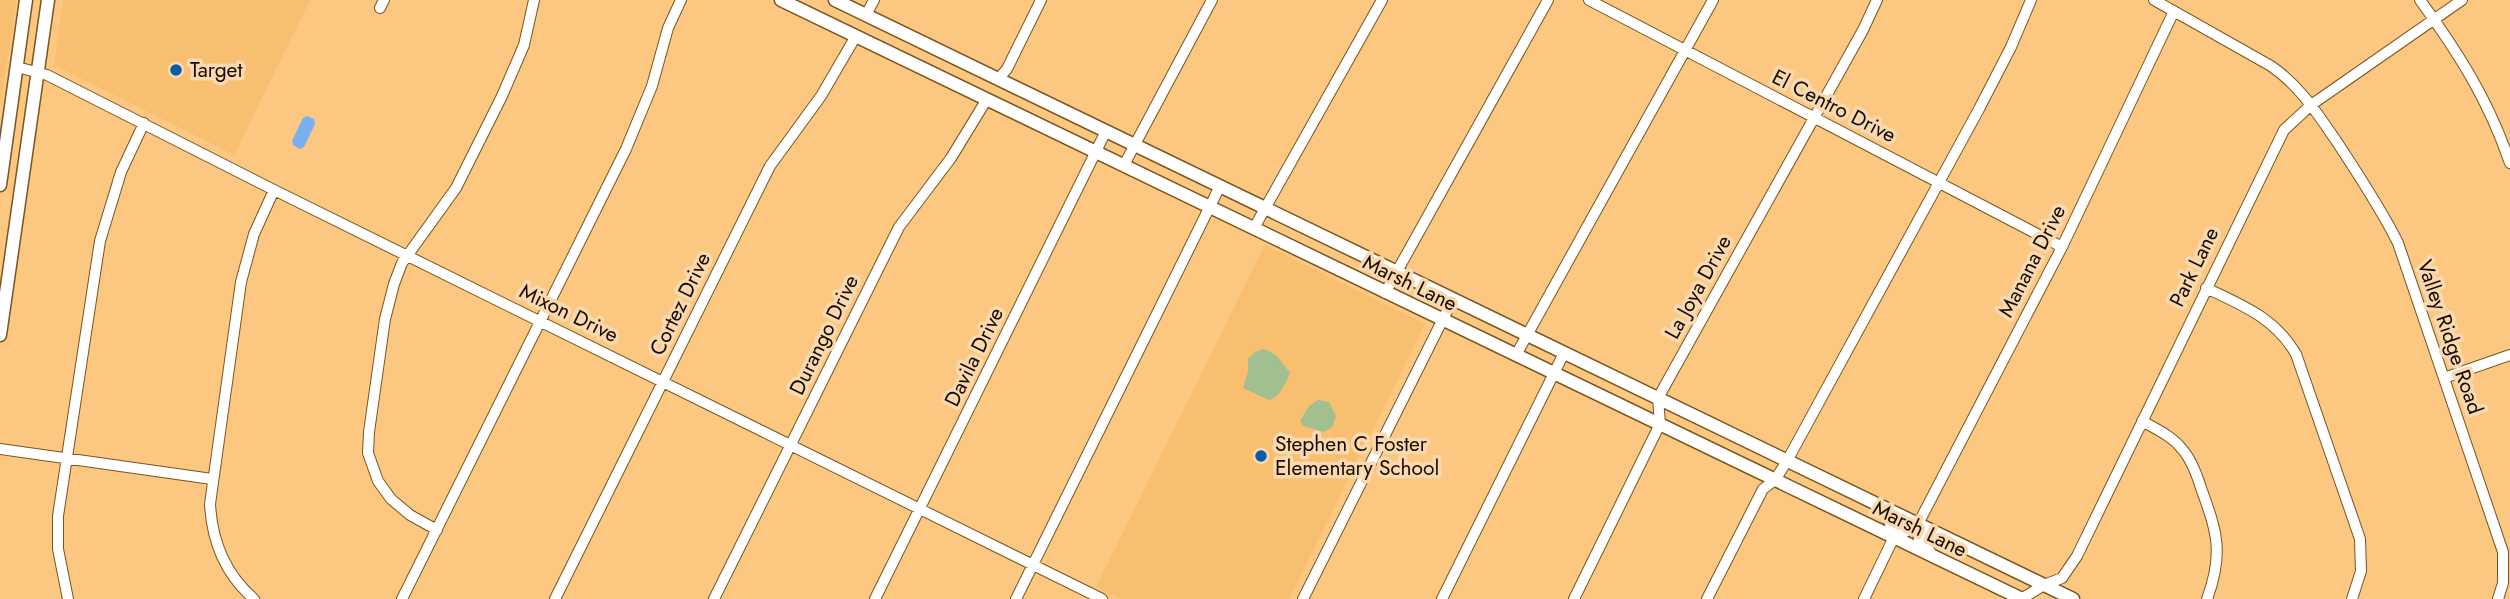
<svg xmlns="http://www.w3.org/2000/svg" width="2510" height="599" viewBox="0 0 2510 599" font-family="Jost,sans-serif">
	<rect width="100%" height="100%" fill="#fcc881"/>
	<path fill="#f8bf70" d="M0 0H17L0 108Z
		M63 0H310L234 155 54 65Z
		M1265 245 1425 324 1289 599H1121L1096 587Z"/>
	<path fill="#a1bf8f" d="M1264 349 1276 355 1290 373C1285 383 1280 398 1269 400L1243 388 1248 372V359L1255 352Z
		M1318 400 1329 402 1336 416 1332 427 1324 432 1303 426 1300 421 1309 406Z"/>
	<path fill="#78aff0" d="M307 116 314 119 315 124 304 147 300 149 293 145 292 141 303 118Z"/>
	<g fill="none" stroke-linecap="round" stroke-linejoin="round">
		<g stroke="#79541d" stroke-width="12">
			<path id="minor" d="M1589 0 2062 247
				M2154 0 2271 66C2300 86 2317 113 2337 142 2359 176 2380 207 2398 243L2503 552V583L2498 599
				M2420 0C2459 54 2488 99 2510 163
				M380 8 384 0
				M866 15 874 0
				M17 67 47 75 274 190 1102 599
				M998 79 1007 69 1041 0
				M1124 165 1212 0
				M1254 228 1382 0
				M2206 288C2242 305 2275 318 2296 354L2360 539 2361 571 2352 599
				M1385 293 1548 0
				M1516 355 1713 0
				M2444 378 2510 355
				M2142 421C2156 429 2172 436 2182 449 2191 459 2197 475 2201 488 2217 532 2224 553 2207 599
				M0 449 212 479
				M1918 524 2062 247 2174 11
				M437 530 410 515 391 499 378 481 368 453 369 432 385 319 394 284 402 263 456 188 502 96 524 45 534 0
				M68 599 58 549V516L100 241 121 172 144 123
				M254 599C225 574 212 541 210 504L241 282 254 234 274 190
				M402 599 626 149 652 86 668 28 681 0
				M555 599 770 166 821 96 856 36
				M714 599 899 227 951 158 987 99
				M875 599 1106 131
				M1016 599 1220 186
				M1303 599 1453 299
				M1442 599 1564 353
				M1574 599 1660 424 1658 398 1863 30 1877 0
				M1707 599 1763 489 1775 480 1787 461 1979 109 2011 47 2031 0
				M1864 599 1894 537
				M2021 599 2044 585 2062 578 2077 556 2284 130 2311 105 2462 0"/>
		</g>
		<g stroke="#79541d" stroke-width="15">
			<path id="major" d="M781 0 2022 599
				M835 0 2073 599
				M0 185 26 0
				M0 335 48 0
				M1883 507 1891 523 1894 537 1918 524 1920 539 1931 555"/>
		</g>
		<use href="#minor" stroke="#fff" stroke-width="10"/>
		<use href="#major" stroke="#fff" stroke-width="12"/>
	</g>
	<g fill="#085ba9" stroke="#f9d9b0" stroke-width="2.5">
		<circle cx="176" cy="70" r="7"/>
		<circle cx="1261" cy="456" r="7"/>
	</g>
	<g text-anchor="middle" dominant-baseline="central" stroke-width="7" stroke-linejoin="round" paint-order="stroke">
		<g font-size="21" fill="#190a00" stroke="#f9d9b0" text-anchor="start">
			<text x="190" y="70">Target</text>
			<text x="1275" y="444">Stephen C Foster<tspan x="1275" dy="24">Elementary School</tspan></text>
		</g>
		<g font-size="21" fill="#190a00" stroke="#f9d9b0">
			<text transform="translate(1834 106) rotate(27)">El Centro Drive</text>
			<text transform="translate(2032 261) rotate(-63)">Manana Drive</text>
			<text transform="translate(2194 267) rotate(-64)">Park Lane</text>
			<text transform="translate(1410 283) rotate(26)">Marsh Lane</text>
			<text transform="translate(1698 287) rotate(-61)">La Joya Drive</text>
			<text transform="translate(680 304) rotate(-64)">Cortez Drive</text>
			<text transform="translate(569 313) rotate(26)">Mixon Drive</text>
			<text transform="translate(824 335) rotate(-64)">Durango Drive</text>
			<text transform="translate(2450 337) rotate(71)">Valley Ridge Road</text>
			<text transform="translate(974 357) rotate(-64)">Davila Drive</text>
			<text transform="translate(1920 529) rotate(26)">Marsh Lane</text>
		</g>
	</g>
</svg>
